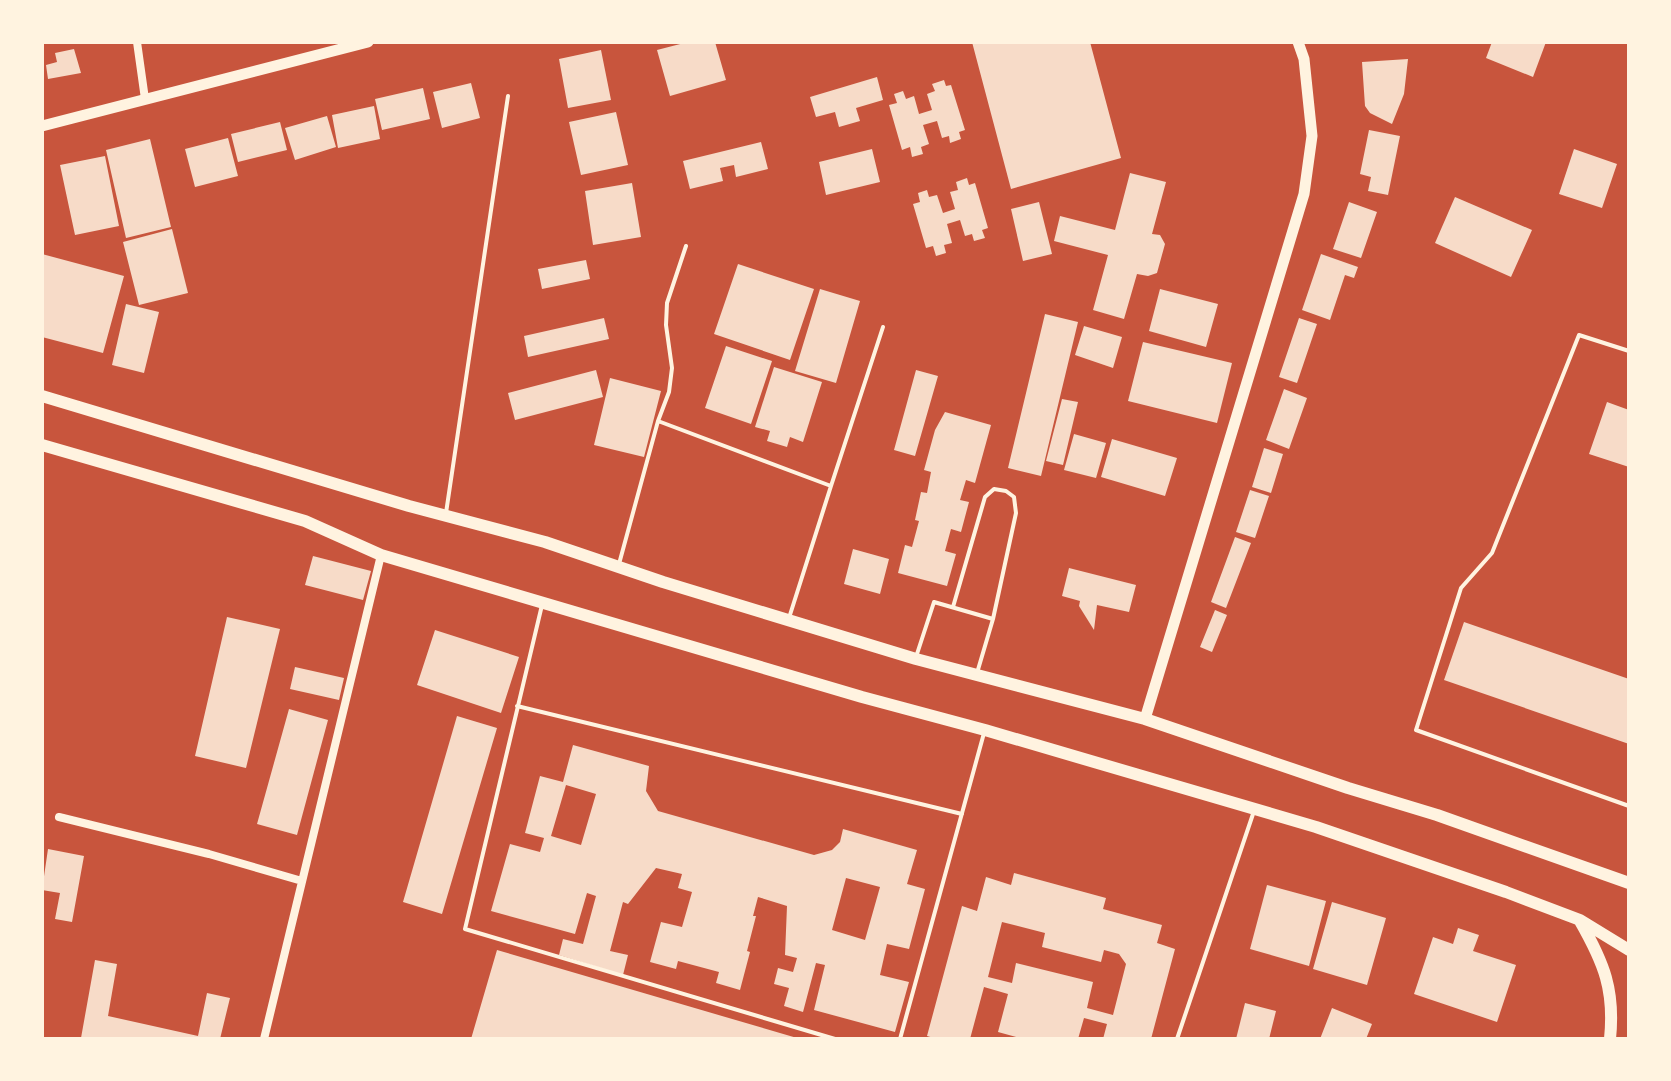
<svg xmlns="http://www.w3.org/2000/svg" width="1671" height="1081" viewBox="0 0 1671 1081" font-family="Signika,sans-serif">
	<rect width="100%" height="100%" fill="#c8553d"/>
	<path fill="#f7dbc8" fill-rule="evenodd" d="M688 42H715L726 80 670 96 657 50Z
		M972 42H1090L1121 158 1011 189Z
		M1492 42H1546L1533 77 1486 58Z
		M74 49 81 73 48 79 46 65 57 62 55 53Z
		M601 50 611 100 568 108 559 59Z
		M1408 59 1404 94 1392 124 1370 113 1365 106 1362 62Z
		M877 77 883 100 856 108 860 121 839 127 835 112 816 117 810 97Z
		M944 80 946 86 951 85 965 130 959 132 961 139 950 143 949 136 942 138 937 121 923 125 929 144 921 147 923 154 912 157 910 147 902 150 889 105 897 103 894 94 903 91 906 99 914 96 919 114 932 110 927 94 935 91 932 84Z
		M471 83 480 118 442 128 433 92Z
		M423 88 430 119 382 130 375 99Z
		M374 106 380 139 338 148 332 115Z
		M616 112 628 165 581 175 569 122Z
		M327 116 336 147 295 160 285 128Z
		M280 122 287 150 238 162 231 134Z
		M1369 130 1400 136 1388 195 1368 191 1371 177 1360 174Z
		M228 138 238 176 195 187 185 149Z
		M150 139 171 227 126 238 106 150Z
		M761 142 768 169 736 177 734 165 720 168 723 181 690 189 683 161Z
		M872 149 880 182 826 195 819 162Z
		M1574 149 1617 164 1602 208 1559 194Z
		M105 156 119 226 75 235 60 165Z
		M1130 173 1166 182 1152 234 1160 235 1165 244 1157 273 1148 276 1137 274 1124 319 1093 310 1108 255 1054 241 1060 216 1115 230Z
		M967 178 969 185 975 183 988 228 982 230 985 238 974 241 972 234 965 236 960 220 947 224 952 243 944 245 946 253 936 256 933 246 926 248 913 204 920 202 918 193 927 190 929 197 937 195 943 213 955 209 950 192 958 190 956 182Z
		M632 183 641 237 593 245 585 191Z
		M1455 197 1532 230 1511 277 1435 243Z
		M1039 202 1052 254 1023 261 1011 209Z
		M1349 202 1377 212 1361 258 1333 249Z
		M172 229 188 293 139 305 123 242Z
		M42 254 124 276 103 353 42 337Z
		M1321 254 1358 267 1354 278 1345 275 1330 320 1302 310Z
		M586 260 590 279 542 289 538 269Z
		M738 264 814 289 790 360 714 334Z
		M820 289 860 301 836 383 795 371Z
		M1160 289 1218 304 1206 347 1149 331Z
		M126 304 159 312 144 373 112 365Z
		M1045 314 1078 322 1041 476 1008 468Z
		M604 318 609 339 528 357 524 336Z
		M1299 318 1317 324 1297 383 1279 377Z
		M1084 326 1122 337 1113 368 1075 355Z
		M1143 342 1232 363 1217 423 1128 401Z
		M726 346 772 361 751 424 705 408Z
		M774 367 822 382 803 442 790 437 787 447 767 441 770 431 755 427Z
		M596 370 603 397 515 420 508 393Z
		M916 370 938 376 915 456 894 450Z
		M610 378 661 391 644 457 594 445Z
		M1284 389 1307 398 1289 449 1266 440Z
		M1062 399 1078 402 1063 465 1046 461Z
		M1607 402 1629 410V467L1589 454Z
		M945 412 991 425 975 483 966 480 960 500 969 502 961 532 951 529 945 551 956 554 947 586 898 573 905 545 912 547 919 521 915 520 921 492 927 493 931 472 924 470 935 430Z
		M1074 434 1106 443 1096 478 1064 470Z
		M1112 439 1177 458 1165 496 1101 477Z
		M1264 448 1283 454 1271 493 1252 487Z
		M1250 490 1269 496 1255 538 1236 532Z
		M1235 537 1251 543 1226 608 1211 602Z
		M853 549 889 559 880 594 844 584Z
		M313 556 371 571 363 600 305 585Z
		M1069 568 1136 585 1129 612 1097 605 1094 630 1079 606 1080 601 1062 596Z
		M1215 610 1227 615 1212 652 1200 647Z
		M227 617 280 629 246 768 195 756Z
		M1464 622 1629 679V744L1444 680Z
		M435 630 519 657 501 713 417 685Z
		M295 667 344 678 339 700 290 689Z
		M289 709 328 720 297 835 257 824Z
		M457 716 497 728 442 914 403 902Z
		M573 745 649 766 646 791 658 811 814 855 832 850 840 842 843 829 917 850 907 884 925 889 909 949 887 944 880 975 909 982 895 1032 814 1010 825 965 816 963 803 1012 784 1006 789 988 774 984 778 968 793 972 797 958 785 955 787 906 758 897 753 916H756L747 951 750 952 740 990 716 983 719 972 678 961 676 969 650 962 661 922 682 927 692 892 678 888 682 874 656 868 628 904 623 902 610 951 628 955 623 975 559 955 563 939 583 944 596 896 587 893 575 934 491 911 510 844 540 852 544 838 525 833 540 776 563 782ZM566 785 596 794 581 845 551 836ZM846 878 880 887 865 940 832 930Z
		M48 849 84 856 72 922 55 919 60 893 42 890Z
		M1014 873 1106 898 1103 909 1162 925 1157 943 1175 949 1151 1039H1103L1107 1024 1084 1018 1078 1039H1023L998 1032 1008 994 984 987 970 1039H937L927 1036 962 906 977 911 986 877 1011 885ZM1002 922 1045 933 1042 947 1101 962 1104 950 1119 954 1126 964 1113 1015 1087 1008 1093 982 1016 963 1012 983 988 977Z
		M1267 885 1326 901 1309 966 1250 949Z
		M1332 902 1386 918 1367 985 1313 969Z
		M1458 928 1479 935 1473 951 1516 965 1497 1022 1414 994 1433 937 1453 944Z
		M497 950 797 1038V1039H471Z
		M95 960 117 964 108 1016 198 1036 207 993 230 998 220 1039 81 1038Z
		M1245 1003 1276 1011 1269 1039H1236Z
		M1332 1008 1372 1024 1366 1039H1320Z"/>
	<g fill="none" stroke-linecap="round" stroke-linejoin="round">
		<path stroke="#fff3e0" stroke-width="4" d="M1629 351 1579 335 1492 553 1461 588 1416 730 1629 806
			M658 421 669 392 672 368 666 325 667 303 686 246
			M831 486 883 327
			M446 513 508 96
			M619 564 658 421 831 486 789 618
			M542 605 465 929 835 1039
			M953 607 985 497 994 489 1006 491 1014 497 1016 513 993 619
			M916 657 934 602 993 619 977 673
			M517 706 962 814
			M900 1039 984 733
			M1177 1039 1254 811"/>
		<path stroke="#fff3e0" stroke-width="8" d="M137 42 145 99
			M59 817 209 854 302 881
			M264 1039 381 555"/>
		<path stroke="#fff3e0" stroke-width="11" d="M42 126 368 42
			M1145 719 1304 194 1312 136 1304 59 1298 42"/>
		<path stroke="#fff3e0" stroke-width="12" d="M42 396 409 506 545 542 663 582 916 659 1145 719 1348 788 1437 815 1629 883
			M42 445 305 521 381 555 862 697 985 730 1316 827 1506 892 1580 920 1629 950
			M1580 921C1604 963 1615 990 1610 1039"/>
	</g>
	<rect width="1671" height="1081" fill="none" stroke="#fff3e0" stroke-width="88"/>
</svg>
